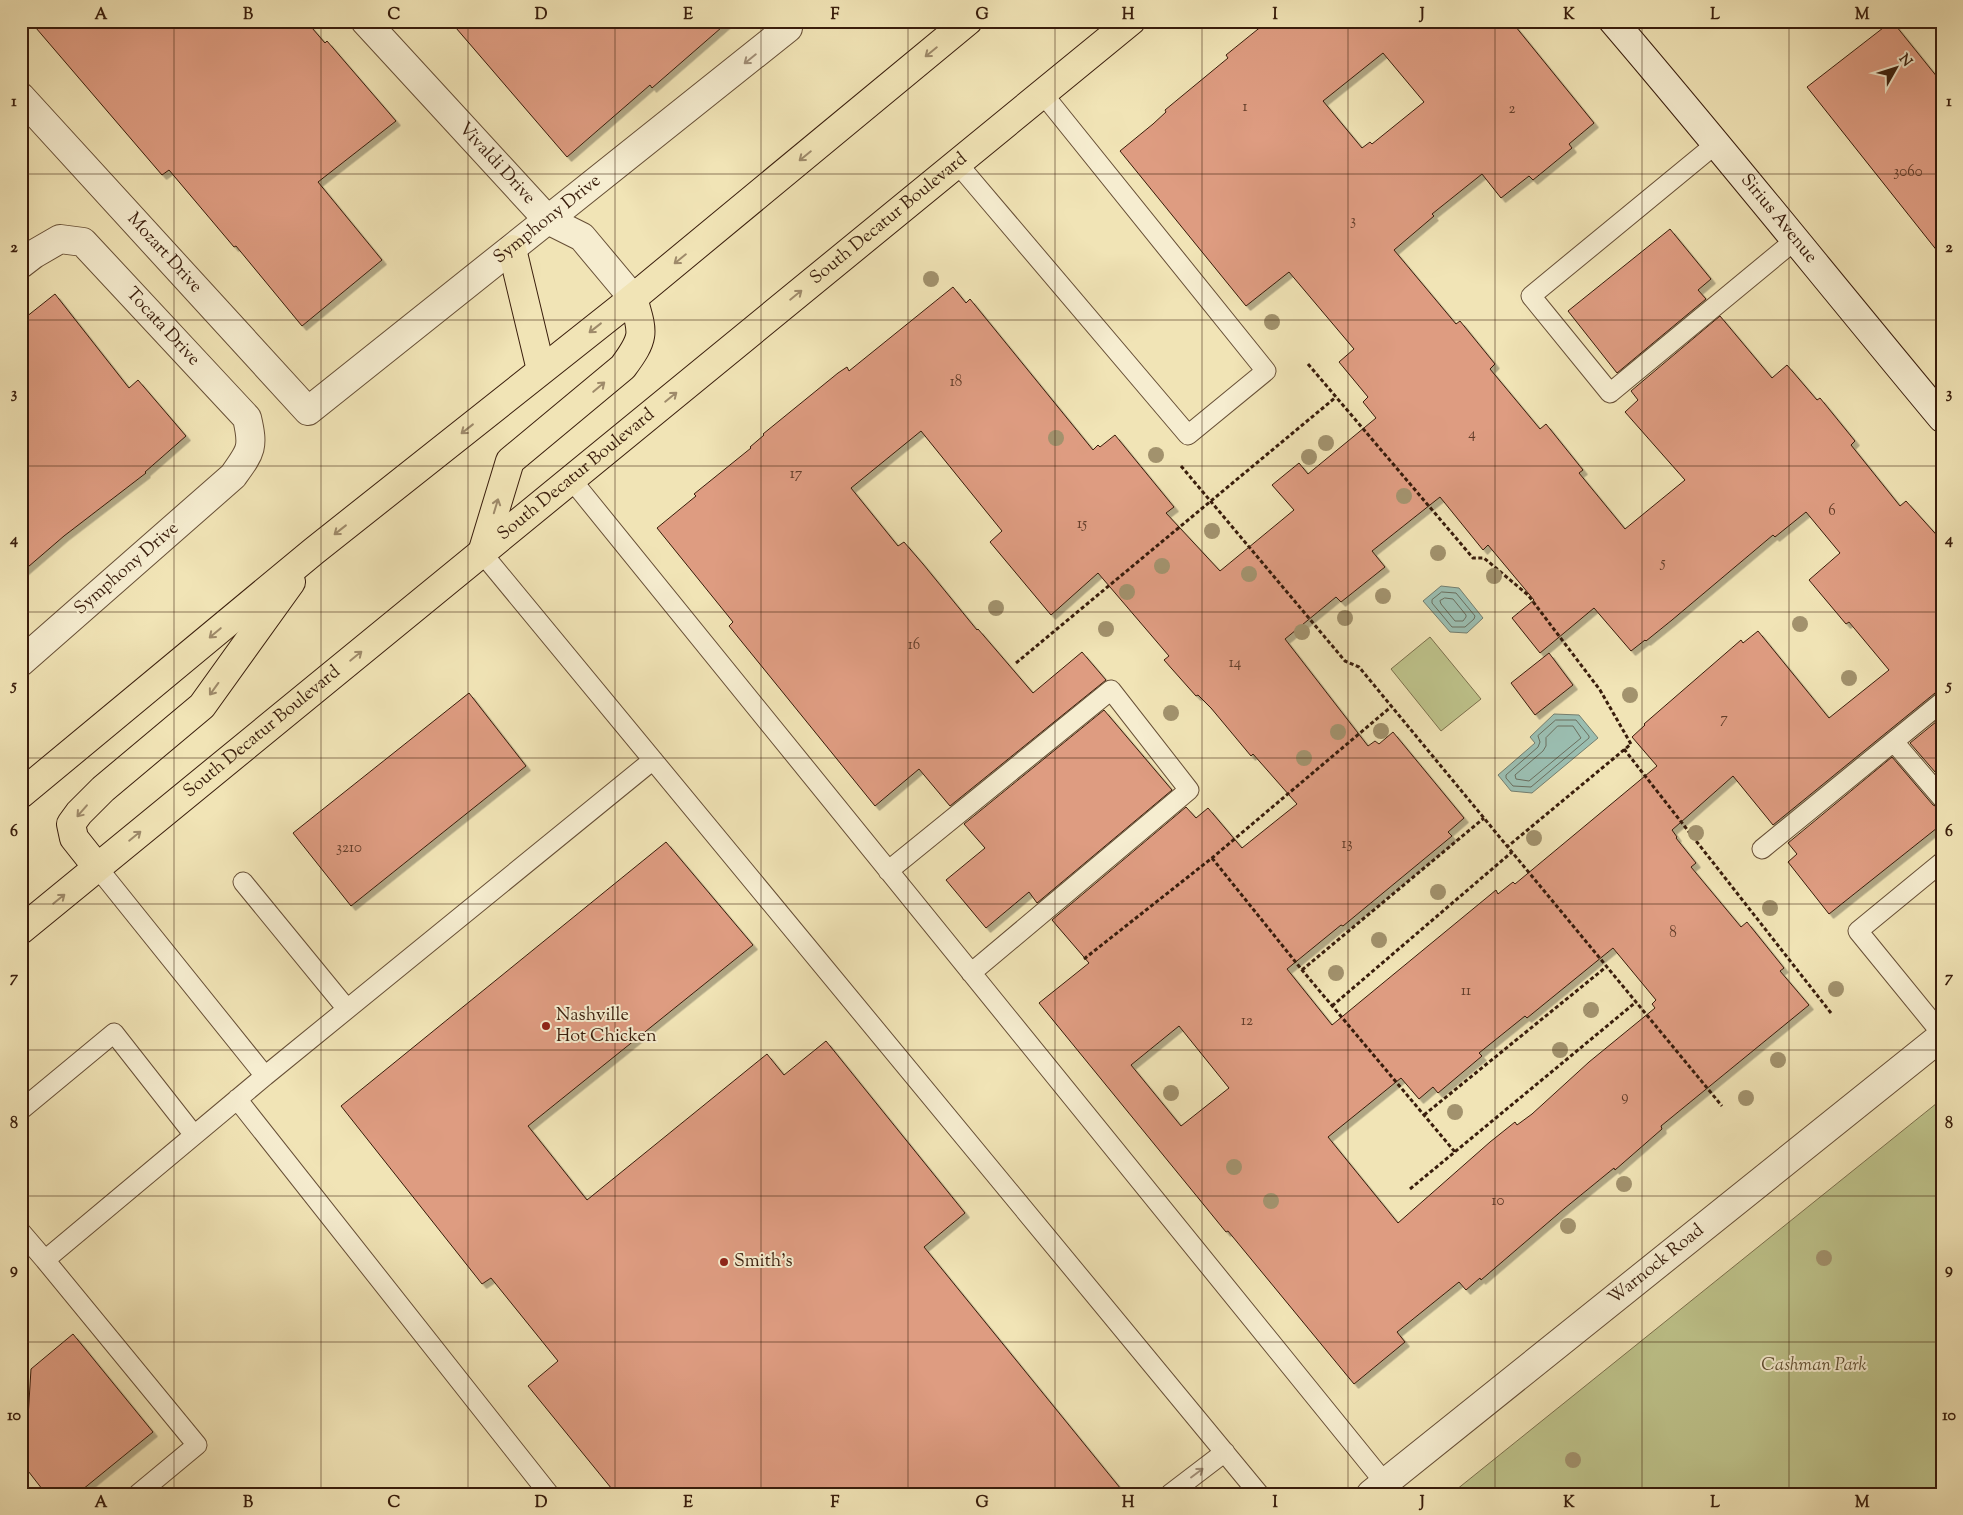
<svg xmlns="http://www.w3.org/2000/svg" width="1963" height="1515" viewBox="0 0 1963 1515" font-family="'Sorts Mill Goudy',serif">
	<defs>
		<filter id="shadow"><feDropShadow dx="4.5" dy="4.5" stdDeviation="0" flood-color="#0004"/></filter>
	</defs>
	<rect width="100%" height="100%" fill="#f1e4b6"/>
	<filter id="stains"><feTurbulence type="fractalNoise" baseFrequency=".004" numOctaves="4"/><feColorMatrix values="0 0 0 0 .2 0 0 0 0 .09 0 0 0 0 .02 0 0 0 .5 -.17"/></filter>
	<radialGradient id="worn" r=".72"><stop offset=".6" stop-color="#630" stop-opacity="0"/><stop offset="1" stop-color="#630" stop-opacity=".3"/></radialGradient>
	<path fill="#bec38b" stroke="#7c704c" d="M1430 637 1481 699 1441 731 1391 669Z
		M1942 1099V1494H1451Z"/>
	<path fill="#9bbeb1" stroke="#747e6f" d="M1441 586 1459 588 1483 618 1467 633 1450 632 1423 601Z
		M1554 714 1579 715 1598 738 1532 793 1511 791 1498 775 1535 743 1530 737Z"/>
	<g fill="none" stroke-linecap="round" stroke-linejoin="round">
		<path stroke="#6a6e5e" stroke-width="1" d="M1442 592 1456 593 1475 616 1474 619 1465 627H1452L1432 603V600Z
			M1445 598 1453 599 1466 615V617L1463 621H1455L1441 604 1440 601Z
			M1556 720H1576L1589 736V738L1531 787 1513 786 1506 778V775L1538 747 1540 742 1538 736Z
			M1558 726H1573L1581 738 1529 781 1516 779 1515 775 1543 751 1546 746V738Z"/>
	</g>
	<path fill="#de9c81" stroke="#391d0c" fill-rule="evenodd" filter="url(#shadow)" d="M30 21H306L325 43 327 41 396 121 318 182 382 260 302 326 236 246 234 247 169 170 162 175Z
		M450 21H729L652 88 650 85 567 157Z
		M1268 21H1511L1594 123 1569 144 1572 148 1533 180 1529 176 1501 198 1482 174 1432 214 1434 216 1394 250 1456 324 1460 321 1495 364 1490 369 1540 429 1546 424 1583 470 1579 473 1625 529 1685 480 1625 412 1638 400 1631 391 1720 316 1772 378 1787 365 1817 400 1820 398 1855 441 1851 445 1900 506 1906 501 1942 541V691L1935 693 1773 825 1733 776 1672 830 1677 837 1676 838 1696 863 1691 867 1741 927 1747 922 1784 968 1780 971 1809 1005 1661 1126 1662 1129 1615 1170 1614 1168 1565 1208 1481 1280 1480 1278 1466 1290 1459 1282 1397 1332 1405 1342 1354 1384 1228 1231 1226 1232 1039 1003 1089 963 1052 920 1186 807 1196 818 1208 808 1242 848 1297 804 1253 754 1251 756 1211 708 1198 695 1196 696 1164 660 1169 656 1098 573 1051 615 990 542 1002 531 921 431 851 488 898 546 904 542 923 564 977 630 978 629 1033 693 1082 652 1106 680 950 806 919 769 875 806 729 626 733 622 657 528 696 496 694 494 751 448 750 447 764 435 763 434 838 373 847 367 849 371 953 287 966 303 970 299 1093 450 1098 445 1100 447 1115 435 1174 507 1166 513 1220 571 1294 510 1272 485 1299 463 1308 474 1376 418 1363 402 1368 397 1339 362 1354 349 1289 272 1246 306 1120 151 1153 124 1166 112 1165 110 1228 58 1226 55ZM1383 53 1424 102 1372 144 1370 142 1362 148 1323 101ZM1440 497 1483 550 1488 545 1534 600 1512 618 1540 653 1594 608 1631 651 1645 640 1646 641 1672 620 1773 535 1775 537 1806 512 1840 553 1809 580 1846 624 1849 622 1889 670 1829 718 1758 631 1743 643 1741 640 1644 724 1645 725 1632 737 1657 766 1515 884 1513 882 1498 894 1496 890 1332 1025 1287 969 1341 925 1343 926 1452 836 1448 832 1464 818 1393 732 1379 744 1375 741 1368 746 1285 639 1336 597 1341 602 1385 567 1372 551ZM1613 948 1656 1000 1652 1004 1655 1008 1589 1062 1532 1114 1517 1125 1515 1122 1490 1142 1398 1223 1328 1137 1401 1078 1419 1099 1433 1087 1438 1093 1482 1056 1479 1053 1525 1016 1527 1018ZM1179 1026 1229 1088 1181 1126 1131 1065Z
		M1892 21 1942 83V257L1807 87Z
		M1670 229 1711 279 1698 290 1706 299 1617 373 1568 311Z
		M55 294 129 388 138 380 186 436 145 472 146 473 64 536 21 573V321Z
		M1549 653 1573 685 1535 715 1511 683Z
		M469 693 526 766 351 906 293 833Z
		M1104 710 1172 790 1037 903 1029 892 986 928 946 880 985 848 964 824Z
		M1942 717V780L1910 743Z
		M1892 757 1933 805 1942 809V824L1829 914 1788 862 1797 854 1788 843Z
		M666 842 753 945 528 1126 587 1200 767 1054 784 1075 826 1041 965 1213 924 1247 1125 1494H616L528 1386 558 1361 491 1278 482 1284 341 1106Z
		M73 1334 153 1432 77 1494H46L25 1467 31 1369Z"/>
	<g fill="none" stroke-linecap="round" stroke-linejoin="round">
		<g stroke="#674f36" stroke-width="21">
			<path id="lane" d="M1717 143 1531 296 1610 393 1794 241
				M957 163 1188 435 1266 371 1043 94
				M571 479 1385 1483
				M482 553 1259 1494
				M1894 742 1942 798
				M1762 849 1942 702
				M1942 862 1858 931 1942 1034
				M97 867 265 1076 653 760
				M888 871 1111 690 1189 790 971 973
				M243 882 347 1009
				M237 1099 549 1494
				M21 1110 114 1033 194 1135
				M21 1232 45 1260 265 1076
				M45 1260 197 1445 138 1494
				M1170 1494 1225 1452"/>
		</g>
		<g stroke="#674f36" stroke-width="30">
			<g id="street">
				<path id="s1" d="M365 21 548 220 582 237 633 298"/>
				<path id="s2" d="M21 97 308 411 788 28 782 21"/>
				<path id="s3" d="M21 264 34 254 60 239 83 242 247 418C254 448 251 451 233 476L21 662"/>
				<path id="s4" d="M1371 1494 1942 1036"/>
			</g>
		</g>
		<g stroke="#391d0c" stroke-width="30">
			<g id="secondary">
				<path id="s5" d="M1613 21C1725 152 1832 286 1942 418"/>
			</g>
		</g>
		<g stroke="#391d0c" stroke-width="30">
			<g id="primary">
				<path d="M512 249 541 370"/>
				<path d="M482 553 510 461 623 367C646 336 643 333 633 298"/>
				<path d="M21 794 314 551 633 298 968 21"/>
				<path d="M97 867 74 838 71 824 79 813 103 789 202 706 291 582"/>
				<path id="s6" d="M21 930 1131 21"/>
			</g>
		</g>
		<path stroke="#391d0c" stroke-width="3" stroke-dasharray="4 2.5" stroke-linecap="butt" d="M1308 364 1473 558H1484L1528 595 1600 690 1631 744 1507 847
			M1181 466 1345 661 1359 667 1722 1106
			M1016 663 1336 397
			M1624 749 1831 1013
			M1212 858 1302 970 1455 1152
			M1084 959 1212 858 1392 706
			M1302 970 1484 818
			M1332 1006 1512 852
			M1424 1115 1606 967
			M1410 1189 1636 1002"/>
		<use href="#lane" stroke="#f6edd0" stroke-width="19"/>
		<use href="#street" stroke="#f6edd0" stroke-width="28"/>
		<use href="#secondary" stroke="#f6edd0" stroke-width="28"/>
		<use href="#primary" stroke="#f1e4b6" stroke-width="28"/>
	</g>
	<g fill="#a2926d">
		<circle cx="931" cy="279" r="8"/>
		<circle cx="1272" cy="322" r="8"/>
		<circle cx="1056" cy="438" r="8"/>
		<circle cx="1326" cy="443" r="8"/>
		<circle cx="1156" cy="455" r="8"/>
		<circle cx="1309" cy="457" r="8"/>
		<circle cx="1404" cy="496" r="8"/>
		<circle cx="1212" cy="531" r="8"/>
		<circle cx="1438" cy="553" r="8"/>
		<circle cx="1162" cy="566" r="8"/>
		<circle cx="1249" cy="574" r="8"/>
		<circle cx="1494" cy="576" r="8"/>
		<circle cx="1127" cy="592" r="8"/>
		<circle cx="1383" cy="596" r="8"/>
		<circle cx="996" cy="608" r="8"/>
		<circle cx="1345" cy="618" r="8"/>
		<circle cx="1800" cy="624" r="8"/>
		<circle cx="1106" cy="629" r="8"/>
		<circle cx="1302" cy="632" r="8"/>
		<circle cx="1849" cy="678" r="8"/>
		<circle cx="1630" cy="695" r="8"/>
		<circle cx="1171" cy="713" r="8"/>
		<circle cx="1381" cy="731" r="8"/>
		<circle cx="1338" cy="732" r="8"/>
		<circle cx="1304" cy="758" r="8"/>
		<circle cx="1696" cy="833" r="8"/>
		<circle cx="1534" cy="838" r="8"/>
		<circle cx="1438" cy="892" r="8"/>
		<circle cx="1770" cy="908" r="8"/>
		<circle cx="1379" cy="940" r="8"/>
		<circle cx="1336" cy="973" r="8"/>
		<circle cx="1836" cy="989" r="8"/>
		<circle cx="1591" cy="1010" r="8"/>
		<circle cx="1560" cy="1050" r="8"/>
		<circle cx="1778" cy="1060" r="8"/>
		<circle cx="1171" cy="1093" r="8"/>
		<circle cx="1746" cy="1098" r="8"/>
		<circle cx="1455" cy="1112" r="8"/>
		<circle cx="1234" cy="1167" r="8"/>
		<circle cx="1624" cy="1184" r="8"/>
		<circle cx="1271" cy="1201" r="8"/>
		<circle cx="1568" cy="1226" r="8"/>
		<circle cx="1824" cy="1258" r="8"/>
		<circle cx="1573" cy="1460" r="8"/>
	</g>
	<defs><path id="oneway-shaft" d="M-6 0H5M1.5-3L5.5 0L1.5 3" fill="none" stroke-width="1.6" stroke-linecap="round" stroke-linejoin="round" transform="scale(1.25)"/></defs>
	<g stroke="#9e8a6a">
		<use href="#oneway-shaft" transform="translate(931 52) rotate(141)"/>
		<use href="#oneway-shaft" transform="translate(805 156) rotate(141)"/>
		<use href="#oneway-shaft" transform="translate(680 259) rotate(141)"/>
		<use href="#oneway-shaft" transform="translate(796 295) rotate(-39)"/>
		<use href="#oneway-shaft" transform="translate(595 328) rotate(142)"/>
		<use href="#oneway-shaft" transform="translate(599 387) rotate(-40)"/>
		<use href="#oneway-shaft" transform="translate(671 397) rotate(-39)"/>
		<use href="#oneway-shaft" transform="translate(467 429) rotate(142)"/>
		<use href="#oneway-shaft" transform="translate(496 506) rotate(-73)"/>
		<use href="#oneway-shaft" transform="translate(340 530) rotate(142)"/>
		<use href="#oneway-shaft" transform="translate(215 633) rotate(140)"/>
		<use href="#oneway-shaft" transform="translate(356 656) rotate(-39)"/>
		<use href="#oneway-shaft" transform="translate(214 689) rotate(126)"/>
		<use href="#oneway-shaft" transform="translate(82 811) rotate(131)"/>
		<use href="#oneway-shaft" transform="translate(135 836) rotate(-39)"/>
		<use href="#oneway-shaft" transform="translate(59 899) rotate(-39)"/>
	</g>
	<g stroke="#a18f78">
		<use href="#oneway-shaft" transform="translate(750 59) rotate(141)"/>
		<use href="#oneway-shaft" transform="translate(1197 1473) rotate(-37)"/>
	</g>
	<path fill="none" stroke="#391d0c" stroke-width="1" stroke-opacity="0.55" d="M174 21V1494M321 21V1494M468 21V1494M615 21V1494M761 21V1494M908 21V1494M1055 21V1494M1202 21V1494M1348 21V1494M1495 21V1494M1642 21V1494M1789 21V1494M21 174H1942M21 320H1942M21 466H1942M21 612H1942M21 758H1942M21 904H1942M21 1050H1942M21 1196H1942M21 1342H1942"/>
	<g fill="#8f2418" stroke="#f6edd0" stroke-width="2">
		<circle cx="546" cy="1026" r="5"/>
		<circle cx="724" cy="1262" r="5"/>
	</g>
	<g text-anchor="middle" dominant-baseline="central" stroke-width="4" stroke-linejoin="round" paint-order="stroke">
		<g font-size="15" fill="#623d29">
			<text x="1245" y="107">1</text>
			<text x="1512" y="109">2</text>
			<text x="1908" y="172">3060</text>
			<text x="1353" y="221">3</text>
			<text x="956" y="382">18</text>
			<text x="1472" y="434">4</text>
			<text x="796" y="474">17</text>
			<text x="1832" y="511">6</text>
			<text x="1082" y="524">15</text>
			<text x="1663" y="563">5</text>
			<text x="914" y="645">16</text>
			<text x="1235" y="663">14</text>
			<text x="1724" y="719">7</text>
			<text x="1347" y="844">13</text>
			<text x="349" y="848">3210</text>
			<text x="1673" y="933">8</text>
			<text x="1466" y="991">11</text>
			<text x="1247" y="1021">12</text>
			<text x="1625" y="1097">9</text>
			<text x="1498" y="1201">10</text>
		</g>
		<g font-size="18" fill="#391d0c" stroke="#f6edd0">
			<text stroke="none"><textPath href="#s1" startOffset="194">Vivaldi Drive</textPath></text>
			<text stroke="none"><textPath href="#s6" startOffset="1122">South Decatur Boulevard</textPath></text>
			<text stroke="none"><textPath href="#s5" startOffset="258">Sirius Avenue</textPath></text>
			<text stroke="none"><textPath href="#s2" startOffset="732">Symphony Drive</textPath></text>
			<text stroke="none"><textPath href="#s2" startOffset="212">Mozart Drive</textPath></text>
			<text stroke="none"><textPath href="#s3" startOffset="186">Tocata Drive</textPath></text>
			<text stroke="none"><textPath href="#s6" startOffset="718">South Decatur Boulevard</textPath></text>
			<text transform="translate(127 569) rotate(-41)">Symphony Drive</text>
			<text stroke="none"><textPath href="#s6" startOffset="312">South Decatur Boulevard</textPath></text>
			<text stroke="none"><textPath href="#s4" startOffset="366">Warnock Road</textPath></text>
		</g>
		<g font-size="18" fill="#391d0c" stroke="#f6edd0" text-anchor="start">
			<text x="556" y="1016">Nashville<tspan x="556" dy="21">Hot Chicken</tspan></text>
			<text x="734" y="1262">Smith's</text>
		</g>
		<g font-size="18" font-style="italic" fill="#614f32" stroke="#f6edd0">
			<text x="1814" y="1366">Cashman Park</text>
		</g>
	</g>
	<rect width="1963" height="1515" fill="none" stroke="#f1e4b6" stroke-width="55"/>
	<g transform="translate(1896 68) rotate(51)" stroke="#f6edd0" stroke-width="4" paint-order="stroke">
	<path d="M0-4L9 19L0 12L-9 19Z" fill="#391d0c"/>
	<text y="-8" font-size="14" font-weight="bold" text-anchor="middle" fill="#391d0c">N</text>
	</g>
	<rect x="28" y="28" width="1908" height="1460" fill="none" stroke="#391d0c" stroke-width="2"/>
	<g font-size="16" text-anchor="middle" font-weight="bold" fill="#391d0c">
		<text x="101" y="19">A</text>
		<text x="248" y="19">B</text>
		<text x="394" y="19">C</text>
		<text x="541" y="19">D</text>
		<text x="688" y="19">E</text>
		<text x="835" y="19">F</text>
		<text x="982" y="19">G</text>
		<text x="1128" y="19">H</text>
		<text x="1275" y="19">I</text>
		<text x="1422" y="19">J</text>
		<text x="1569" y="19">K</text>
		<text x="1715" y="19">L</text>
		<text x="1862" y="19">M</text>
		<text x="14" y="106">1</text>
		<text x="1949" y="106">1</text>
		<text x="14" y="252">2</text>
		<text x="1949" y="252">2</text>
		<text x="14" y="398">3</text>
		<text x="1949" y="398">3</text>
		<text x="14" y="544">4</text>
		<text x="1949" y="544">4</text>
		<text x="14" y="690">5</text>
		<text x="1949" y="690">5</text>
		<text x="14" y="836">6</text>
		<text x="1949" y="836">6</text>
		<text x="14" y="982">7</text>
		<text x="1949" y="982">7</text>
		<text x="14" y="1128">8</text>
		<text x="1949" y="1128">8</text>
		<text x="14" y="1274">9</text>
		<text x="1949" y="1274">9</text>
		<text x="14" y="1420">10</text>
		<text x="1949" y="1420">10</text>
		<text x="101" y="1507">A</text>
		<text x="248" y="1507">B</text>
		<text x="394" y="1507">C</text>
		<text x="541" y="1507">D</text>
		<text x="688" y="1507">E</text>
		<text x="835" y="1507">F</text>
		<text x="982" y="1507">G</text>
		<text x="1128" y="1507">H</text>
		<text x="1275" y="1507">I</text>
		<text x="1422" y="1507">J</text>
		<text x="1569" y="1507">K</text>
		<text x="1715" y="1507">L</text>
		<text x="1862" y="1507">M</text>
	</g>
	<rect width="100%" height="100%" filter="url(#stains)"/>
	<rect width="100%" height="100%" fill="url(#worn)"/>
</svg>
